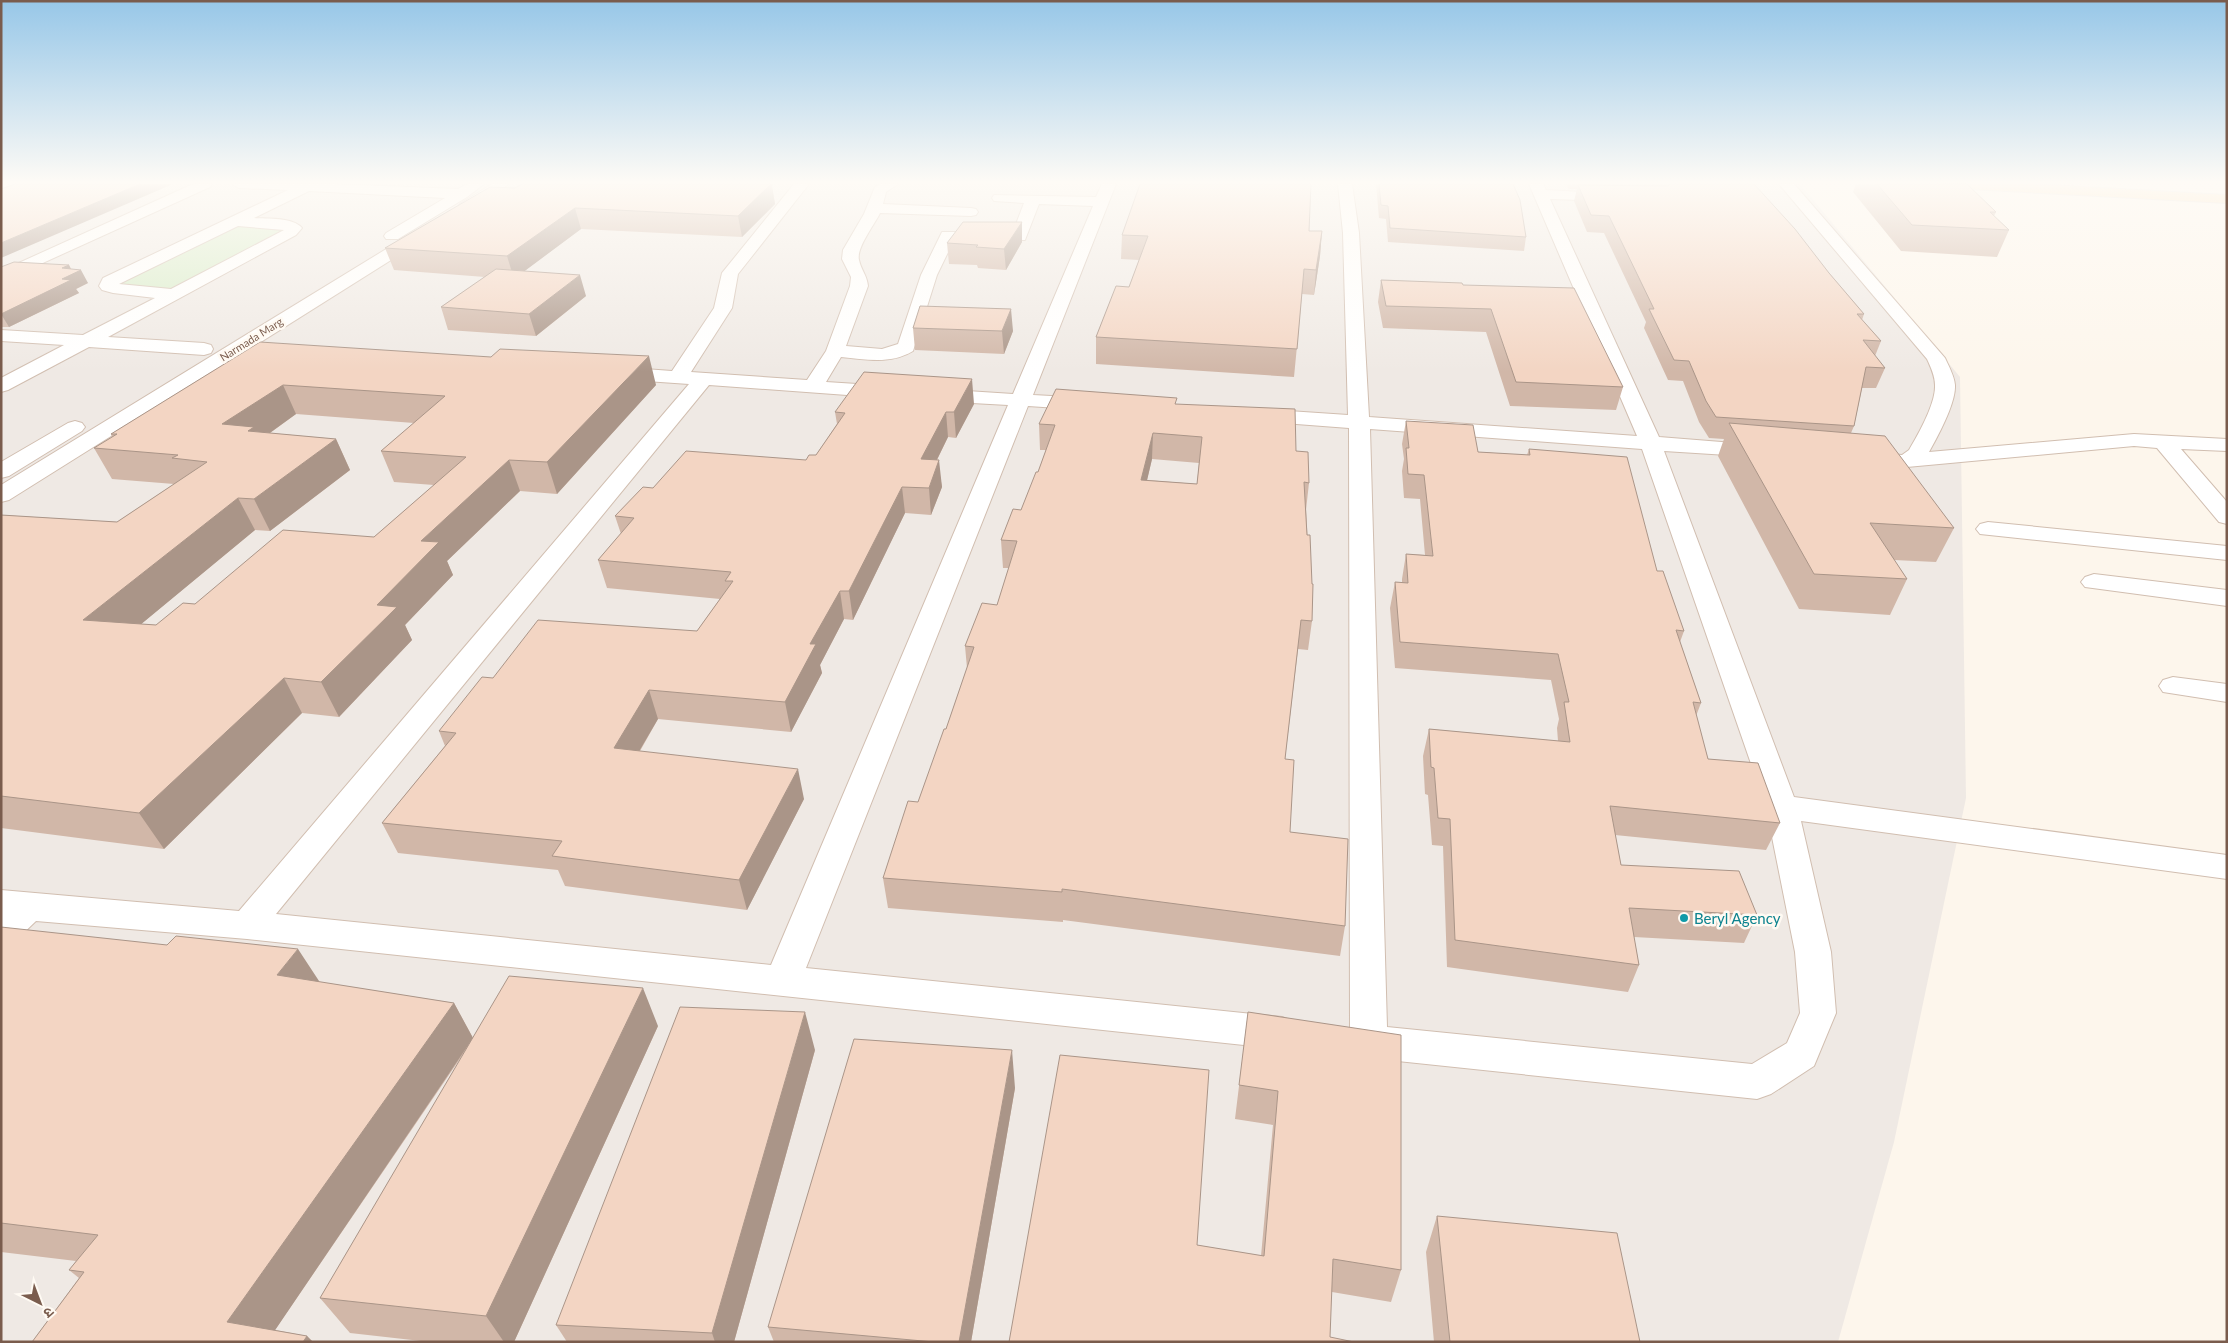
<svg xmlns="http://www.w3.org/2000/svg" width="2228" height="1343" viewBox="0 0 2228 1343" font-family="Lato,'Noto Sans Devanagari',sans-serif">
	<rect width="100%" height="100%" fill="#fdf6ec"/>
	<path fill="#efe9e4" d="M38 184H1800L1960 377 1966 798 1894 1142 1838 1342H1V199Z"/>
	<path fill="#d8ecc9" d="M235 224 290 228 173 289 112 285Z"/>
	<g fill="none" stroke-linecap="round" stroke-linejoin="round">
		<g stroke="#d1beb0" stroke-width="2">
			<path id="minor" d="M193 184H212L210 187 1 282V271Z
				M232 184H335L458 189 467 184H484L467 197 398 239H386L384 236 386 233 445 198 309 191 254 218C267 219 293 217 302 228L296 235 108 337 204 343 211 345 213 349 211 353 204 355 89 347 8 390 1 392V378L64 345 1 341V330L83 335 155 298 113 293 102 290 99 286 103 278 288 190 239 188ZM238 226 284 230 171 289 119 284Z
				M492 184H509L470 210H460L458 207 460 204Z
				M794 184H809L738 274 732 308 691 372 807 380 826 351 850 286 851 277 842 259 843 250 864 214 875 187 880 184H898L886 192 883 204 971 208 976 209 978 212 976 215 971 216 880 213C875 224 856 248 859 260 861 270 867 275 868 286L846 346 882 349 898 344 921 275 942 232H1013L1024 203 994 201 992 198 994 195 1096 197 1102 184H1116L1033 395 1088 398 1095 400 1098 404 1095 408 1088 410 1028 406 806 968 1282 1017 1295 1022 1301 1033 1295 1044 1282 1049 247 939 36 921 13 943 1 947V890L239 911 689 384 617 379 610 377 607 373 610 369 617 367 672 371 714 308 722 273ZM1039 204 1093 206 1013 394 936 389 929 391 926 395 929 399 936 401 1008 405 771 965 276 914 709 385 888 398 895 396 898 392 895 388 888 386 826 382 841 357C865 359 890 365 913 351L937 275 954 240H1025Z
				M1338 184H1352L1359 233 1369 417 1637 436 1529 184H1543L1546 190 1619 194 1621 197 1614 201 1550 199 1659 437 1759 445 1767 446 1770 451 1767 456 1759 457 1664 451 1794 797 2227 855V879L1801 821 1831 952 1836 1013 1814 1066 1771 1094 1757 1099 1369 1058 1349 1052 1343 1041 1350 1029 1349 428 1258 421 1251 419 1248 415 1251 411 1258 409 1348 415 1343 233ZM1370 429 1642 449 1766 807 1795 952 1800 1013 1787 1043 1752 1064 1387 1027Z
				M1779 184H1794L1945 358C1949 367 1954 375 1955 385 1956 403 1938 436 1929 452L2134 434 2227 439V451L2181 449 2227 502V524L2219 522 2157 448 2134 446 1896 468 1858 464 1855 459 1858 454 1866 452 1902 455 1909 450C1918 435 1936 403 1935 385 1935 376 1931 368 1927 359Z
				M420 230 426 232 428 235 426 238 253 347 289 350 291 354 289 358 282 360 237 357 9 500 1 502V485L414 232Z
				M75 421 82 423 85 427 82 431 9 476 1 478V462L68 423Z
				M1988 522 2227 546V560L1980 534 1976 529 1980 524Z
				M2094 574 2227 590V606L2085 587 2081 582 2085 577Z
				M2173 677 2227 684V702L2163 692 2159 686 2163 680Z"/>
		</g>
		<g stroke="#dad1cd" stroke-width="2">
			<path id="major" d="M1944 184H2030L2227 195V203L1951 188Z"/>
		</g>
		<use href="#minor" fill="#fff" fill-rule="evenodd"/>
		<use href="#major" fill="#fbd9a5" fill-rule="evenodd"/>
	</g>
	<path fill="#d1b7a8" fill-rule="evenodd" d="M1376 184H1513L1526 237 1524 251 1388 242 1386 219 1379 218Z
		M1566 184H1754L1829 273 1864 314 1862 320 1881 341 1875 356 1885 368 1876 388H1862L1854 426 1851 433 1954 528 1936 562 1894 560 1907 579 1890 615 1799 609 1718 456 1724 439 1709 438 1699 422 1683 381 1668 380 1644 328 1646 322 1604 233 1587 232 1574 201 1577 189H1569Z
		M1856 184H1967L1996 212 1994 216 2009 230 1997 257 1901 251 1853 192Z
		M772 186 775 204 742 237 581 229 524 271 586 296 536 336 448 330 441 307 485 277 394 270 385 248 515 188Z
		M1309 231H1322L1320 256 1314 295 1302 294 1294 377 1096 364V337L1129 287 1139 260 1121 259 1122 235Z
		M1022 242 1006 270 978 268 977 265 949 264 947 243Z
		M69 265 71 269 88 283 76 289 79 293 9 327H1V267Z
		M1381 280 1463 285 1623 387 1616 410 1510 406 1486 332 1383 328 1378 302Z
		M913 328 1013 331 1004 354 915 350Z
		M260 342 656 385 557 494 520 491 447 561 453 575 405 625 412 640 339 717 302 713 164 849 1 828V515L117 522 174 484 112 479 94 448 112 437 111 434ZM296 414 414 423 381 451 394 482 434 485 374 537 195 604 156 625 141 624 255 530 270 531 350 470 336 439 270 433Z
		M974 404 956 438 948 437 937 460 942 487 931 515 905 513 853 620 844 619 820 665 822 673 791 732 658 719 640 751 804 799 747 910 565 886 558 870 398 853 382 823 445 746 439 731 697 631 720 599 607 588 598 560 621 534 615 516 653 488 806 460 816 455 837 424 835 412Z
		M1176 404 1296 451 1309 483 1306 510V509L1312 621 1308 650 1298 649 1285 759 1290 832 1345 926 1340 956 1063 920V922L888 908 883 878 918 802 946 729 967 668 965 646 997 605 1009 568H1003L1001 540 1021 510 1038 472 1046 450H1040L1039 424ZM1152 459 1199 463 1197 484 1147 480Z
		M1406 421 1478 452 1527 455 1529 449 1657 571 1684 631 1680 642 1701 703 1696 716 1708 759 1780 823 1766 850 1615 835 1621 865 1757 915 1744 943 1634 937 1639 965 1628 992 1447 967 1443 846 1432 845 1428 795 1425 794 1423 756 1429 729 1558 741 1557 728 1559 719 1551 680 1395 668 1390 608 1395 582 1402 583V579L1406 554 1425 555 1420 499 1404 498 1402 471 1404 459 1402 444Z
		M1 927 319 982 454 1003 473 1038 658 1026 514 1342H430L350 1333 320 1298 468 1047 275 1330 307 1336 313 1342H32L79 1278 69 1270 76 1261 1 1252Z
		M1248 1012 1401 1270 1391 1302 1332 1292 1009 1342 1197 1245 1261 1256 1273 1125 1235 1119Z
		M815 1050 734 1342H567L556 1325Z
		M1015 1088 971 1342H774L768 1327Z
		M1437 1216 1640 1342H1434L1426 1252Z"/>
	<path fill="#aa9588" d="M140 184H173L1 258V243Z
		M752 184H774L772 186 775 204 742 237 738 216Z
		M575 208 581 229 514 279 507 256Z
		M1022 222V242L1006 270 1004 249Z
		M1322 231 1320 256 1314 295 1316 270Z
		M69 265 73 273 81 270 88 283 76 289 79 293 9 327 1 314 62 279V268Z
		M580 275 586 296 536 336 529 314Z
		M1011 309 1013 331 1004 354 1002 331Z
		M649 356 656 385 557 494 547 462Z
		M972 379 974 404 956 438 954 412Z
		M283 385 296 414 260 440 222 424Z
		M946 412 948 437 924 486 921 459Z
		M1153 433 1152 459 1141 506V480Z
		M336 439 350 470 270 531 254 499Z
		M509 460 520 491 447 561 453 575 405 625 412 640 339 717 321 682 377 605 421 541Z
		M939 460 942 487 931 515 929 488Z
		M902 487 905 513 853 620 849 591Z
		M238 498 255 530 105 654 83 620Z
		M840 591 844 619 820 665 822 673 791 732 785 702 810 644Z
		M284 678 302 713 164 849 139 813Z
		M649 690 658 719 624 777 614 748Z
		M798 769 804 799 747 910 739 880Z
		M298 949 321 984 277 975Z
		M643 988 658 1026 514 1342H504L486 1316Z
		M454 1003 473 1038 267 1342 227 1322Z
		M805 1012 815 1050 734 1342H715L712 1333Z
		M1012 1050 1015 1088 971 1342H959Z
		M307 1336 313 1342H303Z"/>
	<path fill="#f3d5c3" stroke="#aa9588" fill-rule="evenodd" d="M15 184H140L1 243V189Z
		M522 184H771L738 216 575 208 507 256 385 248 490 187 515 188Z
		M1140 184H1311L1309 231H1322L1316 270 1304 269 1297 349 1096 337 1116 286 1129 287 1148 236 1122 235Z
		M1379 184H1513L1520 200 1526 237 1390 228 1388 206 1381 205Z
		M1670 184H1754L1795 229 1829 273 1864 314H1857L1881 341 1863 340 1885 368 1866 367 1854 426 1716 417 1706 401 1689 361 1674 360 1649 309H1654L1609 216 1591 215 1578 185 1668 186Z
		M1877 184H1967L1996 212H1990L2009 230 1912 225Z
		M963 222H1022L1004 249 976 247 978 245 947 243Z
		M14 262 69 265 62 268 81 270 62 279 71 280 1 314V267Z
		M496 269 580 275 529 314 441 307Z
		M1381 280 1462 283 1463 285 1574 288 1623 387 1516 382 1491 309 1386 306Z
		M920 306 1011 309 1002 331 913 328Z
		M260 342 491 357 500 349 649 356 547 462 509 460 421 541 439 542 377 605 397 607 321 682 284 678 139 813 1 796V515L117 522 207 462 172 458 178 455 94 448 117 434H111ZM283 385 445 396 381 451 466 457 374 537 283 530 195 604 183 603 156 625 83 620 238 498 254 499 336 439 248 431 254 427 222 424Z
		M864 372 972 379 954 412H946L921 459 939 460 929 488 902 487 849 591H840L810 644H816L785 702 649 690 614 748 798 769 739 880 552 856 562 841 382 823 456 733 439 731 482 677 493 678 538 620 697 631 733 581H725L731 572 598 560 634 518 615 516 643 487 653 488 686 451 806 460 809 455H816L845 413 835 412Z
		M1056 389 1177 398 1175 404 1295 409 1296 451 1308 452 1309 483 1304 482 1307 535H1310L1312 584H1313L1312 621 1301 620 1285 759 1294 760 1290 832 1348 839 1345 926 1062 889V892L883 878 908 801 918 802 944 729H946L974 647 965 646 982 603 997 605 1017 541 1001 540 1013 509 1021 510 1036 472H1038L1055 425 1039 424ZM1153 433 1202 437 1197 484 1141 480Z
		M1406 421 1473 425 1478 452 1530 455 1529 449 1627 457 1657 571H1663L1684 631 1676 630 1701 703 1693 702 1708 759 1758 763 1780 823 1610 806 1621 865 1739 871 1757 915 1629 908 1639 965 1455 940 1450 819 1438 818 1434 768 1431 767 1429 729 1570 742 1564 702H1569L1558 654 1400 642 1395 582 1408 583 1406 554 1433 556 1424 475 1408 474 1406 448H1409Z
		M1729 423 1885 436 1954 528 1870 523 1907 579 1814 574Z
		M1 927 167 945 176 936 298 949 277 975 454 1003 227 1322 307 1336 303 1342H32L84 1272 69 1270 98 1235 1 1223Z
		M509 976 643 988 486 1316 320 1298Z
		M680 1007 805 1012 712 1333 556 1325Z
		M1248 1012 1401 1035V1270L1333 1259 1330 1337 1354 1342H1009L1060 1055 1209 1070 1197 1245 1264 1256 1278 1091 1239 1085Z
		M854 1039 1012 1050 959 1342H934L768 1327Z
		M1437 1216 1617 1233 1640 1342H1450Z"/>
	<linearGradient id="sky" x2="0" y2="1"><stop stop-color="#97c7e8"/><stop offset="0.49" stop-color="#fefbf6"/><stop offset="1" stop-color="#fefbf6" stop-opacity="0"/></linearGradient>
	<rect width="2228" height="372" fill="url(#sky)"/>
	<circle fill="#0f9aa8" stroke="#fffaf3" stroke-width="2" cx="1684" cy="918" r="5"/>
	<g text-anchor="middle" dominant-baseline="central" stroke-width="5" stroke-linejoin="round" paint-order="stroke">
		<g font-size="11" fill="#7a5c4d" stroke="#fffaf3">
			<text transform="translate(251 339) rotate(-32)">Narmada Marg</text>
		</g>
		<g font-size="15" fill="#0d838f" stroke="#fffaf3" text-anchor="start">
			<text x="1694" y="918">Beryl Agency</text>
		</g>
	</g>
	<rect width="2228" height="1343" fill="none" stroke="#7a5c4d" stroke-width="5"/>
	<g transform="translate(40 1303) rotate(138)" stroke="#fffaf3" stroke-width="4" paint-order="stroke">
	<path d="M0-4L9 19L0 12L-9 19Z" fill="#7a5c4d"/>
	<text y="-8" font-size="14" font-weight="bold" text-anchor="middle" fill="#7a5c4d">उ</text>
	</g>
</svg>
